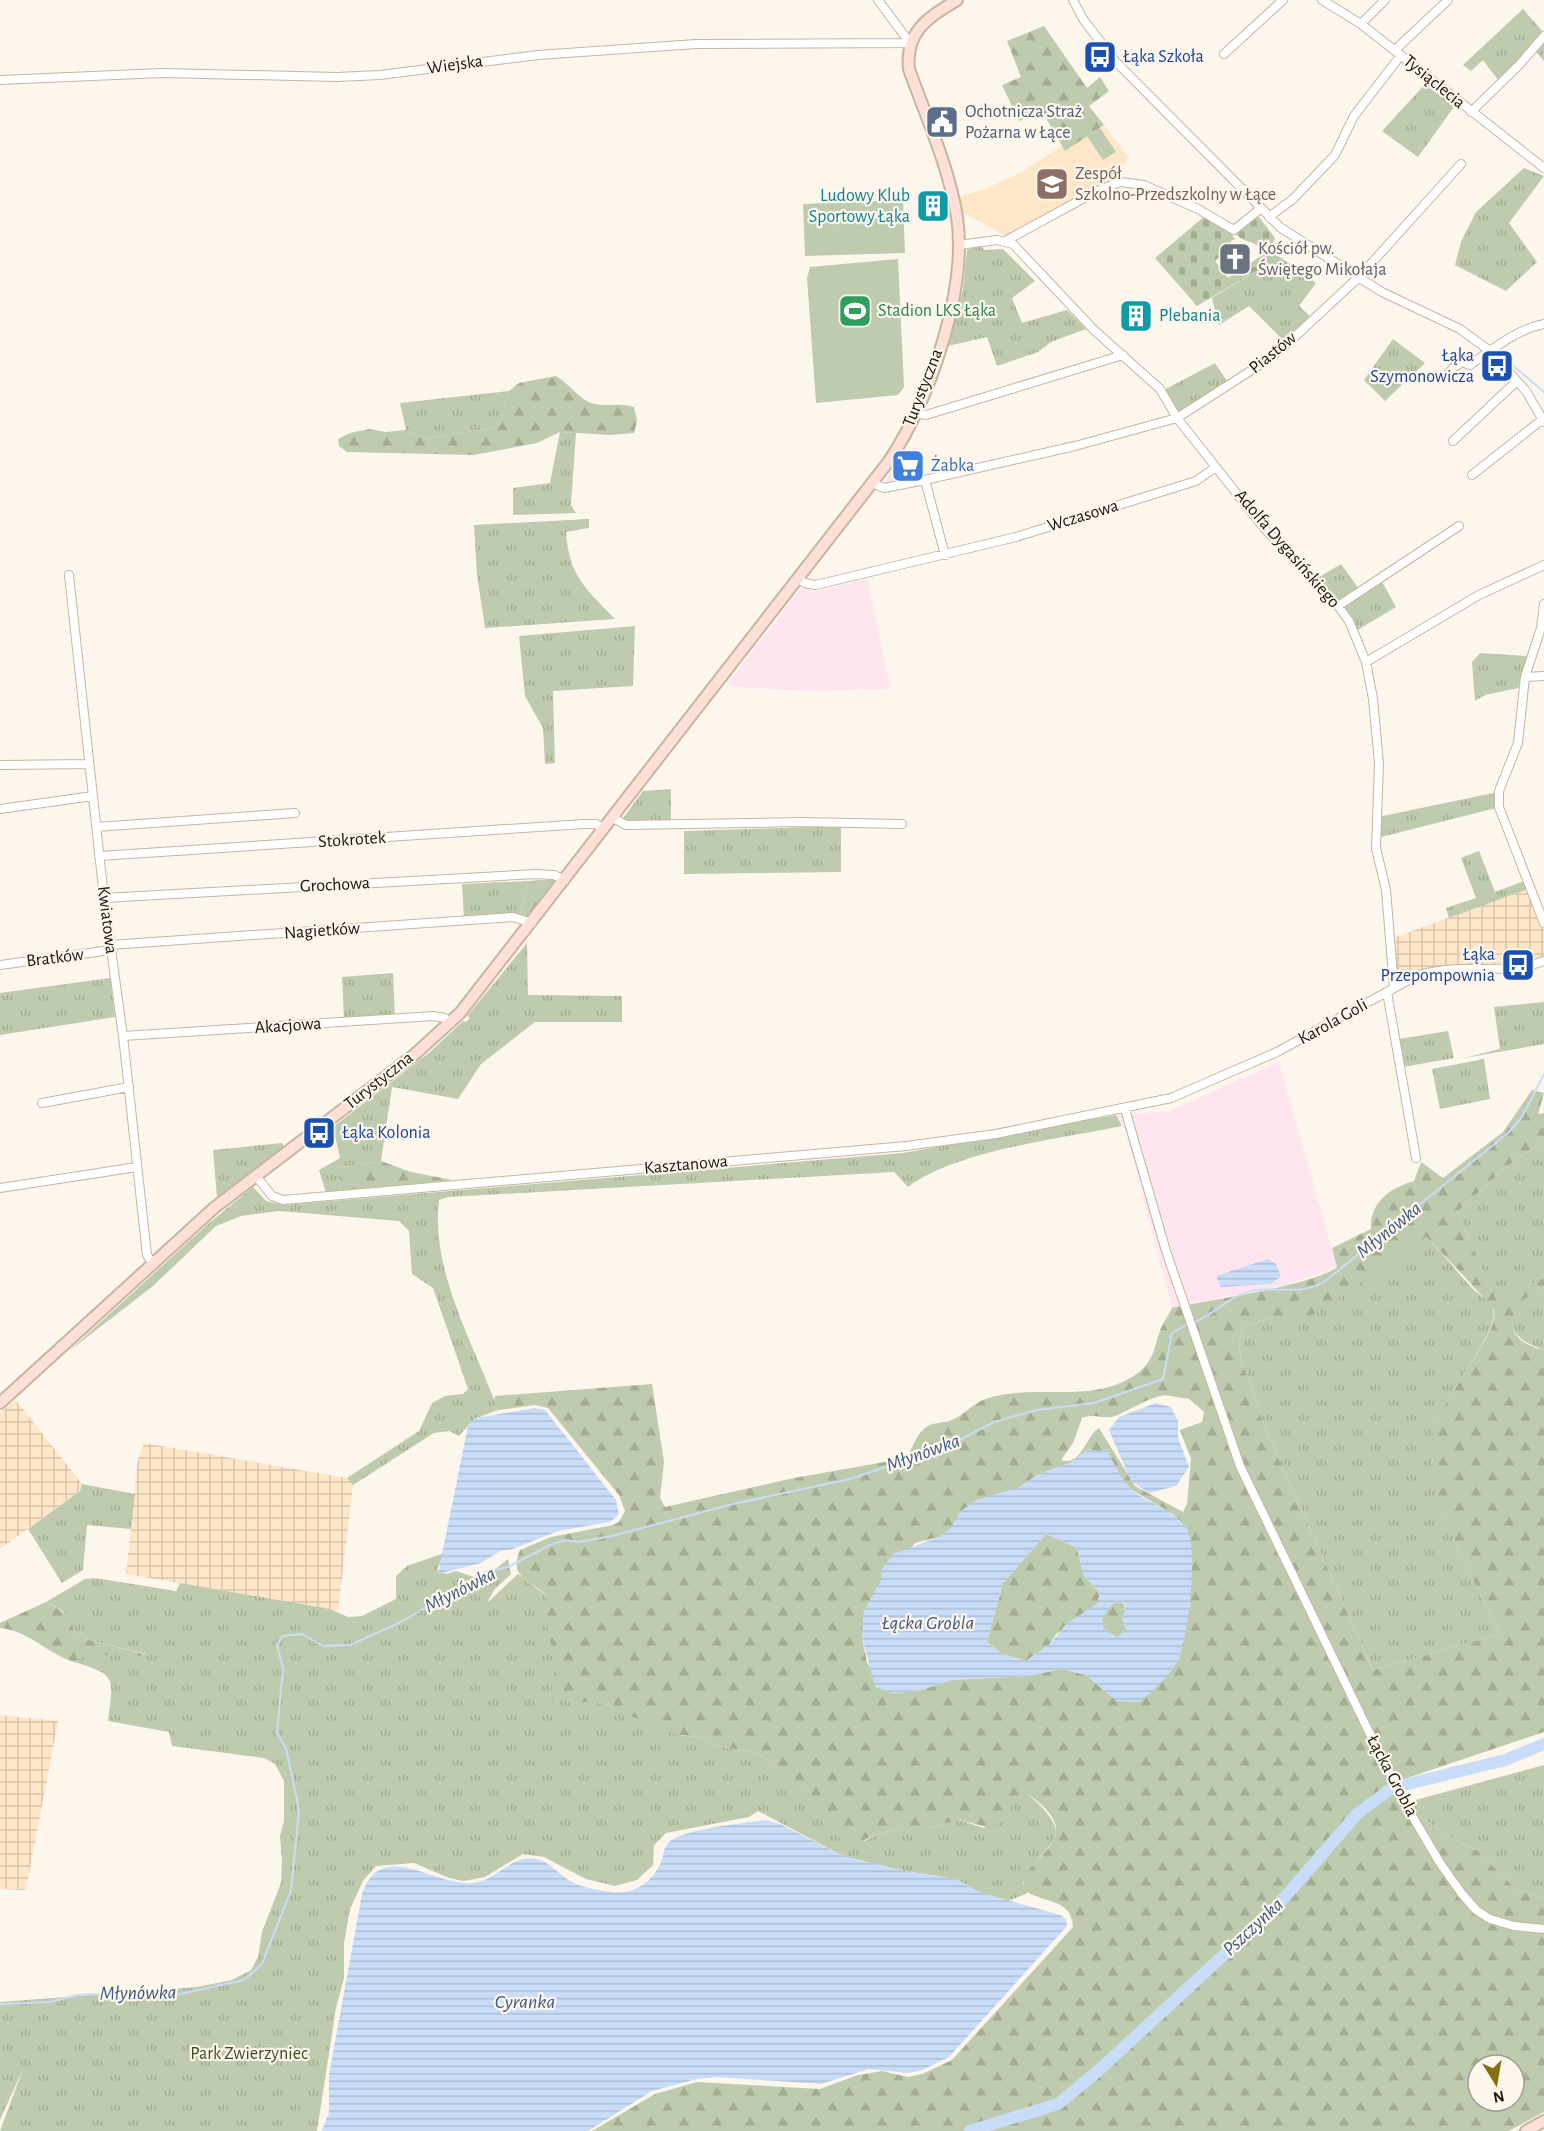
<svg xmlns="http://www.w3.org/2000/svg" width="1544" height="2131" viewBox="0 0 1544 2131" font-family="'Alegreya Sans',sans-serif">
	<defs>
		<pattern id="industrial-grid" width="8" height="8" patternUnits="userSpaceOnUse" patternTransform="scale(1.5)"><rect width="8" height="8" fill="#fee7c9"/><path d="M0 4h8M4 0v8" fill="none" stroke="#d9c5ab"/></pattern>
		<pattern id="grass-tufts" width="24" height="20" patternUnits="userSpaceOnUse" patternTransform="scale(1.5)"><rect width="24" height="20" fill="#bfcbae"/><path d="M3 7l-1-3M5 7V3M7 7l1-3M15 17l-1-3M17 17v-4M19 17l1-3" fill="none" stroke="#a4ad94"/></pattern>
		<pattern id="forest-firs" width="22" height="20" patternUnits="userSpaceOnUse" patternTransform="scale(1.5)"><rect width="22" height="20" fill="#bfcbae"/><path d="M5 1l3.5 6h-7zM16 11l3.5 6h-7z" fill="#a4ad94"/></pattern>
		<pattern id="cemetery-stones" width="16" height="16" patternUnits="userSpaceOnUse" patternTransform="scale(1.5)"><rect width="16" height="16" fill="#bfcbae"/><path d="M2 7V4a2 2 0 0 1 4 0v3zM10 15v-3a2 2 0 0 1 4 0v3z" fill="#a4ad94"/></pattern>
		<pattern id="water-rules" width="6" height="5" patternUnits="userSpaceOnUse" patternTransform="scale(1.5)"><rect width="6" height="5" fill="#caddf8"/><path d="M0 2.5h6" fill="none" stroke="#adbdd3"/></pattern>
	</defs>
	<rect width="100%" height="100%" fill="#fdf6ed"/>
	<path fill="#fee5ef" d="M918 447 925 477 881 486 907 450Z
		M867 579 891 689 805 691 726 686 802 587 813 592Z
		M1279 1062 1337 1267 1289 1284 1172 1308 1126 1132 1116 1115 1170 1111Z"/>
	<path fill="url(#industrial-grid)" d="M1531 888 1544 923V961L1532 966 1447 968 1394 988 1390 939Z
		M16 1400 82 1484 80 1491 0 1549V1413Z
		M144 1443 347 1478 353 1485 338 1611 126 1574 138 1459Z
		M0 1715 58 1721 26 1890 0 1889Z"/>
	<path fill="#fee7c9" d="M1104 125 1128 157 1115 180 1006 236 966 214H961L958 197 987 188 1020 173 1062 146 1065 151Z"/>
	<path fill="url(#grass-tufts)" d="M1523 9 1544 33V61L1533 48 1498 80 1483 60 1471 71 1463 65Z
		M1428 81 1456 104 1418 157 1382 131Z
		M1524 168 1544 176 1509 223 1537 262 1506 291 1455 265 1461 242 1476 212Z
		M981 245 984 250 1003 249 1035 281 1012 298 1022 323 1067 310 1086 329 1051 342 1038 352 997 366 987 337 948 346 963 289 967 250Z
		M1270 250 1316 283 1299 306 1312 318 1285 342 1249 306 1219 325 1212 298 1263 267Z
		M1393 339 1425 363 1385 401 1364 380Z
		M1215 363 1229 384 1197 404 1179 412 1164 390Z
		M509 391 500 424 491 428 424 439 406 430 400 403Z
		M560 432 576 433 571 505 576 513 513 515V488L550 483Z
		M589 519V528L566 532C569 576 586 589 615 619L485 628 477 575 474 525Z
		M1341 564 1359 589 1338 602 1316 579Z
		M1381 580 1396 607 1356 631 1342 607Z
		M635 626 633 686 553 691 555 763 545 764 543 728 525 696 519 636Z
		M1480 653 1528 656 1518 688 1485 695 1475 701 1472 662Z
		M671 789V822L621 821 643 791Z
		M1498 792 1496 808 1377 838 1378 817Z
		M841 826V872L684 874V831Z
		M1479 851 1495 892 1524 881 1528 889 1449 918 1446 908 1476 898 1461 858Z
		M528 881 520 914 464 919 462 884Z
		M527 943 528 995 622 996V1022H535L481 1064 458 1099 392 1087 381 1161 338 1168 341 1192 326 1193 319 1170 340 1158 333 1127 430 1052 463 1021 466 1022 470 1018 467 1016Z
		M393 973 395 1016 344 1019 342 977Z
		M110 978 115 1017 0 1035V993Z
		M1544 1002V1044L1464 1058 1500 1049 1494 1007Z
		M1448 1031 1454 1058 1403 1067 1399 1039Z
		M1484 1059 1490 1099 1440 1109 1432 1069Z
		M1116 1115 1122 1126C1061 1139 957 1150 908 1187L894 1172 448 1197 439 1200C430 1271 475 1346 498 1410L474 1419 459 1436 449 1431 434 1433 353 1485 347 1478 419 1431 432 1403 445 1396 463 1394 468 1389 433 1288 412 1274 409 1231 399 1221 279 1211 241 1216 216 1226 153 1286 69 1351 208 1224 253 1187 266 1201 284 1205 903 1153Z
		M1544 1141V1278L1497 1302 1457 1212 1506 1167Z
		M282 1143 286 1149 217 1198 213 1150Z
		M1426 1237C1443 1253 1456 1271 1472 1288 1479 1295 1490 1300 1493 1310 1501 1335 1432 1405 1432 1444 1431 1512 1472 1574 1500 1634L1373 1670 1268 1435 1241 1360 1239 1343 1244 1326 1271 1318Z
		M1544 1292V1350C1516 1340 1503 1329 1520 1300Z
		M82 1484 135 1494 131 1529 87 1525 83 1570 62 1583 28 1529 80 1491Z
		M444 1553 437 1570 446 1574 456 1571 474 1577 497 1568 508 1559 511 1574 494 1590 487 1603 518 1574 547 1596V1621L556 1667V1680L549 1695 597 1702 680 1735 701 1738 719 1746 757 1753 795 1779 806 1787 822 1810 865 1841 877 1834 902 1828H928L959 1820 984 1828 1016 1798 1028 1794C1085 1845 1040 1839 1023 1883L1028 1893 1008 1901 979 1892 956 1879 904 1871 843 1856 758 1811 749 1817 666 1833 654 1845 653 1865 637 1880 615 1886 586 1879 544 1857 523 1854 485 1877 464 1881 449 1878 414 1863 376 1866 363 1881 350 1909 344 1943V1978L336 2008 317 2131H0L23 2069 0 2120V2002L197 1987 232 1980 251 1970 258 1957 262 1932 281 1883 282 1861 280 1836 284 1821V1781L275 1764 264 1758 172 1746 169 1732 108 1721C113 1678 118 1675 74 1662 92 1648 123 1658 146 1654L89 1640 73 1630 63 1611 46 1602 85 1579 95 1578 176 1591 180 1583 330 1609 348 1617 362 1616 396 1599V1576L407 1566Z
		M1544 1765V1899L1516 1889 1478 1851 1453 1839 1416 1814 1412 1801Z"/>
	<path fill="url(#forest-firs)" fill-rule="evenodd" d="M1044 26 1087 88 1100 77 1109 91 1089 106 1104 125 1065 151 1042 111 1019 121 1002 85 1021 77 1007 41Z
		M556 376C569 383 581 402 595 404 609 407 618 402 634 407L637 421 634 433 610 435 560 432 537 443 474 455 347 452 339 446 338 439 350 433 369 429 386 432 406 430 424 439 491 428 500 424 509 391 519 383Z
		M558 879 529 918 520 914 528 881Z
		M1532 1090 1544 1093 1538 1114 1544 1113V1141L1506 1167 1457 1212 1497 1301 1544 1278V1292L1521 1300C1504 1327 1514 1343 1544 1350V1732L1407 1778 1402 1784 1416 1814 1453 1839 1478 1851 1516 1889 1544 1899V2112L1509 2131H592L655 2094 697 2082 820 2089 858 2075 882 2071 908 2077 922 2074 952 2060 1073 1927C1071 1896 1042 1905 1024 1889 1017 1855 1097 1843 1028 1794L1016 1798 1002 1822 991 1828 959 1820 928 1828H902L877 1834 858 1843 838 1838 806 1787 757 1753 719 1746 701 1738 675 1734 597 1702H572L553 1699 549 1695C562 1666 549 1649 547 1620 546 1612 547 1604 547 1596 530 1578 508 1579 520 1550L551 1537 613 1525 619 1522 625 1511 619 1495 548 1408 535 1405 498 1410 494 1402 495 1396 652 1384 664 1462 660 1498 665 1507 794 1478 907 1458C912 1448 918 1430 930 1425 937 1422 945 1423 952 1420 966 1414 974 1401 992 1397 1039 1384 1092 1404 1135 1375 1154 1363 1154 1347 1161 1328 1164 1321 1169 1315 1172 1308 1205 1301 1316 1285 1337 1267L1332 1248 1371 1229C1369 1202 1392 1187 1414 1181L1421 1162 1443 1178 1503 1132ZM1426 1237C1435 1245 1492 1305 1494 1311 1500 1336 1433 1404 1432 1442 1429 1509 1472 1574 1500 1634L1373 1670 1268 1435 1241 1360 1239 1343 1244 1326 1271 1318 1289 1321 1317 1313ZM1164 1395 1189 1399 1204 1412 1202 1422 1180 1430 1191 1459 1187 1504 1183 1512 1135 1486 1099 1428C1086 1435 1082 1467 1061 1460L1073 1443 1082 1418C1094 1413 1104 1420 1115 1416 1133 1409 1145 1399 1164 1395ZM1089 1449 1097 1451 1132 1490 1173 1514 1188 1531 1190 1603 1179 1659 1117 1701 1086 1675 1062 1669 1027 1676 951 1680 918 1691 892 1693 867 1663 862 1637 864 1612 882 1579 915 1543 939 1537 951 1529 961 1511 977 1501 1020 1487 1037 1475 1070 1463ZM1478 2065H1514V2101H1478Z
		M381 1161 411 1172 452 1180 341 1192 338 1168Z
		M1046 1534 1077 1548 1083 1574 1100 1594 1097 1604 1056 1634 1049 1645 1026 1661 1002 1654 987 1642 1003 1583Z
		M46 1602 72 1617 73 1630 89 1640 148 1655C125 1658 91 1649 74 1662 46 1653 30 1631 0 1628V1623Z
		M1119 1602 1124 1604 1125 1612 1122 1616 1126 1630 1117 1638 1103 1628 1102 1618 1112 1604Z"/>
	<path fill="url(#cemetery-stones)" fill-rule="evenodd" d="M1205 216 1234 232 1259 217 1275 238 1263 267 1197 306 1155 258ZM1235 233C1243 243 1252 240 1260 247L1261 256 1228 278 1215 261 1231 247V241L1235 239 1232 235Z"/>
	<path fill="#bfcbae" d="M1100 128 1116 152 1103 160 1087 136Z
		M903 200 905 253 805 256 803 204Z
		M898 259 904 387 898 395 816 403 807 278 810 267Z"/>
	<path fill="url(#water-rules)" fill-rule="evenodd" d="M1268 1259 1276 1264 1281 1276 1271 1284 1221 1287 1216 1276Z
		M1156 1403 1171 1407 1178 1421V1438L1189 1467 1176 1486 1149 1493 1131 1481 1109 1430 1119 1417Z
		M535 1408 545 1410 616 1500 619 1514 610 1522 558 1531 513 1549 500 1551 481 1563 438 1574 468 1426 474 1419 481 1417Z
		M1089 1449 1097 1451 1106 1449C1115 1463 1120 1479 1133 1491 1149 1504 1178 1510 1188 1531 1198 1554 1188 1634 1179 1658 1172 1675 1153 1690 1140 1702L1117 1701 1086 1675 1062 1669 1027 1676 951 1680 918 1691 892 1693 875 1687 862 1637 864 1612 881 1579 882 1569 893 1554 939 1537 951 1528 961 1511 977 1500 1020 1487 1037 1475 1070 1463ZM1046 1534 1077 1548 1083 1574 1100 1594 1097 1604 1066 1624 1049 1645 1026 1661 1002 1654 987 1642 1003 1583ZM1119 1602 1125 1604V1612L1122 1615 1126 1630 1117 1637 1103 1628 1102 1618 1112 1604Z
		M766 1820 780 1824 843 1856 904 1871 956 1879 979 1892 1060 1915 1066 1919 1067 1926 949 2057 920 2071 907 2073 869 2069 821 2084 717 2077 697 2079 652 2091 588 2131H322L329 2112V2075L362 1894C383 1833 441 1895 482 1881 503 1874 515 1852 540 1860 552 1864 562 1878 574 1883 585 1888 602 1891 614 1892 635 1895 656 1879 662 1859 664 1853 664 1847 669 1842 683 1829 745 1823 766 1820Z"/>
	<g fill="none" stroke-linecap="round" stroke-linejoin="round">
		<path stroke="#caddf8" stroke-width="2" d="M1502 356 1544 392
			M1194 1322C1212 1316 1229 1296 1251 1291 1277 1286 1299 1296 1324 1282L1508 1133 1522 1117 1544 1074
			M0 2004 50 2002 77 1995 93 1994 144 1998 171 1996 244 1980 262 1964 291 1890 299 1810 286 1748 277 1733 283 1668 277 1645 282 1636 302 1634 323 1646 350 1645 401 1622 485 1572 508 1567 550 1545 565 1540 579 1542 612 1536 733 1504 850 1479 950 1445 994 1422 1037 1410 1094 1403 1163 1379 1172 1333 1188 1324"/>
		<path stroke="#caddf8" stroke-width="12" d="M970 2131 1058 2104 1098 2071 1277 1906 1358 1813 1392 1788 1505 1760 1544 1744"/>
		<g stroke="#c6b59f" stroke-width="10">
			<path id="minor" d="M878 0 910 43
				M1073 0 1083 19 1115 61 1281 228 1382 292 1460 329 1490 351 1526 391 1544 422
				M1322 0 1361 24 1544 168
				M1361 24 1385 0
				M1395 50 1448 0
				M1224 54 1283 0
				M0 80 162 73 337 77 380 75 538 55 696 44 910 43
				M1471 112 1520 64 1544 36
				M1269 217 1293 199 1335 155 1354 116 1401 55
				M1007 240 1097 191 1120 182 1144 185 1198 209 1234 230 1260 209
				M959 245 997 240 1013 244 1094 330 1160 389 1177 418 1264 528 1338 606 1349 621 1366 662 1373 699 1379 763 1376 848 1386 890 1394 988
				M1444 379 1453 368 1462 362 1470 365C1493 349 1517 329 1544 324
				M915 413 926 415 1123 355
				M1453 441 1517 381
				M1472 475 1543 419
				M925 480 945 555
				M872 483 884 488 925 480 1075 446 1177 418 1269 359 1287 344 1360 276 1461 164
				M69 575 104 898 123 1036 147 1255 152 1263
				M798 579 805 583 816 585 1016 537 1196 481 1216 467
				M1544 604 1541 628 1525 677 1518 743 1499 791V807L1544 923
				M1338 606 1459 526
				M1366 662 1479 595 1544 565
				M1525 677 1544 676
				M0 765 89 764
				M0 809 93 796
				M613 818 626 825 801 822 902 824
				M96 827 295 813
				M99 856 584 824H596L604 829
				M104 898 535 874 554 875 565 880
				M110 945 513 917 532 923
				M0 965 111 950
				M1387 992 1416 1158
				M123 1036 433 1016 445 1018 451 1023
				M42 1103 129 1087
				M1125 1109 1166 1251 1240 1466 1370 1734 1408 1809 1440 1863 1462 1894 1476 1910 1490 1919 1514 1926 1544 1929
				M256 1176 272 1196 283 1200 906 1146 996 1134 1171 1098 1277 1052 1416 976C1460 961 1502 977 1544 961
				M0 1188 137 1167"/>
		</g>
		<g stroke="#c6b59f" stroke-width="14">
			<path id="secondary" d="M0 1403 214 1208 414 1055 460 1013 889 461C929 401 968 290 957 217 949 167 926 117 909 69 905 31 928 18 957 0
				M1526 2131 1544 2121"/>
		</g>
		<use href="#minor" stroke="#fff" stroke-width="8"/>
		<use href="#secondary" stroke="#fee0d6" stroke-width="10"/>
	</g>
	<defs>
		<g id="bus-square" transform="scale(1.725)"><rect x="-9" y="-9" width="18" height="18" rx="4" fill="#1a4fb4" stroke="#fdf6ed"/><path d="M-5-6H5V4H4V6H2V4H-2V6H-4V4H-5ZM-3.5-4V0h7V-4ZM-3.5 1.2v1.5H-2V1.2ZM2 1.2v1.5H3.5V1.2Z" fill="#fff"/></g>
		<g id="civic-square" transform="scale(1.725)"><rect x="-9" y="-9" width="18" height="18" rx="4" fill="#5c6f8a" stroke="#fdf6ed"/><path d="M-.6-6.5H3V-4.5H.6V-3L4-1V1h2V6H-6V1h2V-1L-.6-3ZM-1.2 2.5V6h2.4V2.5Z" fill="#fff"/></g>
		<g id="school-square" transform="scale(1.725)"><rect x="-9" y="-9" width="18" height="18" rx="4" fill="#8d6e63" stroke="#fdf6ed"/><path d="M0-5L7-2L0 1L-7-2ZM-4 1L0 2.5L4 1V4Q0 6-4 4Z" fill="#fff"/></g>
		<g id="building-square" transform="scale(1.725)"><rect x="-9" y="-9" width="18" height="18" rx="4" fill="#0f9aa8" stroke="#fdf6ed"/><path d="M-4-6H4V6H1V3H-1V6H-4ZM-2.5-4.3h1.7v1.8h-1.7ZM.8-4.3h1.7v1.8H.8ZM-2.5-1h1.7V.8h-1.7ZM.8-1h1.7V.8H.8Z" fill="#fff"/></g>
		<g id="church-square" transform="scale(1.725)"><rect x="-9" y="-9" width="18" height="18" rx="4" fill="#6b7280" stroke="#fdf6ed"/><path d="M-1.2-6h2.4v3.5h3.3v2.4h-3.3V6h-2.4V-.1h-3.3v-2.4h3.3Z" fill="#fff"/></g>
		<g id="stadium-square" transform="scale(1.725)"><rect x="-9" y="-9" width="18" height="18" rx="4" fill="#2e9e5b" stroke="#fdf6ed"/><path d="M0-5a6.5 5 0 1 0 0 10a6.5 5 0 1 0 0-10ZM-3.5-1.8h7v3.6h-7Z" fill="#fff"/></g>
		<g id="supermarket-square" transform="scale(1.725)"><rect x="-9" y="-9" width="18" height="18" rx="4" fill="#3f7fe0" stroke="#fdf6ed"/><path d="M-6-5.5h2.5l.6 2H6L4.5 2H-2.5L-4.4-4H-6ZM-1.5 3.2a1.3 1.3 0 1 0 .1 0ZM3 3.2a1.3 1.3 0 1 0 .1 0Z" fill="#fff"/></g>
	</defs>
	<g fill-rule="evenodd">
		<use href="#bus-square" x="1100" y="57"/>
		<use href="#civic-square" x="942" y="122"/>
		<use href="#school-square" x="1052" y="184"/>
		<use href="#building-square" x="933" y="206"/>
		<use href="#church-square" x="1235" y="259"/>
		<use href="#stadium-square" x="855" y="311"/>
		<use href="#building-square" x="1136" y="316"/>
		<use href="#bus-square" x="1497" y="366"/>
		<use href="#supermarket-square" x="908" y="466"/>
		<use href="#bus-square" x="1518" y="965"/>
		<use href="#bus-square" x="319" y="1133"/>
	</g>
	<g text-anchor="middle" dominant-baseline="central" stroke-width="4.5" stroke-linejoin="round" paint-order="stroke">
		<g font-size="18" fill="#164399" stroke="#fdf6ed" text-anchor="start">
			<text x="1123" y="57">Łąka Szkoła</text>
			<text x="1474" y="356" text-anchor="end">Łąka<tspan x="1474" dy="21">Szymonowicza</tspan></text>
			<text x="1495" y="955" text-anchor="end">Łąka<tspan x="1495" dy="21">Przepompownia</tspan></text>
			<text x="342" y="1133">Łąka Kolonia</text>
		</g>
		<g font-size="18" fill="#19130a" stroke="#fdf6ed">
			<text transform="translate(455 65) rotate(-8)">Wiejska</text>
			<text transform="translate(1434 82) rotate(39)">Tysiąclecia</text>
			<text transform="translate(1273 353) rotate(-39)">Piastów</text>
			<text transform="translate(923 388) rotate(-69)">Turystyczna</text>
			<text transform="translate(1083 516) rotate(-17)">Wczasowa</text>
			<text transform="translate(1287 549) rotate(49)">Adolfa Dygasińskiego</text>
			<text transform="translate(352 840) rotate(-4)">Stokrotek</text>
			<text transform="translate(335 885) rotate(-3)">Grochowa</text>
			<text transform="translate(107 920) rotate(83)">Kwiatowa</text>
			<text transform="translate(322 931) rotate(-4)">Nagietków</text>
			<text transform="translate(55 958) rotate(-7)">Bratków</text>
			<text transform="translate(1333 1022) rotate(-29)">Karola Goli</text>
			<text transform="translate(288 1026) rotate(-4)">Akacjowa</text>
			<text transform="translate(379 1081) rotate(-38)">Turystyczna</text>
			<text transform="translate(686 1165) rotate(-5)">Kasztanowa</text>
			<text transform="translate(1392 1776) rotate(62)">Łącka Grobla</text>
		</g>
		<g font-size="18" fill="#4e5e75" stroke="#fdf6ed" text-anchor="start">
			<text x="965" y="112">Ochotnicza Straż<tspan x="965" dy="21">Pożarna w Łące</tspan></text>
		</g>
		<g font-size="18" fill="#785e54" stroke="#fdf6ed" text-anchor="start">
			<text x="1075" y="174">Zespół<tspan x="1075" dy="21">Szkolno-Przedszkolny w Łące</tspan></text>
		</g>
		<g font-size="18" fill="#0d838f" stroke="#fdf6ed" text-anchor="end">
			<text x="910" y="196">Ludowy Klub<tspan x="910" dy="21">Sportowy Łąka</tspan></text>
			<text x="1159" y="316" text-anchor="start">Plebania</text>
		</g>
		<g font-size="18" fill="#5b616d" stroke="#fdf6ed" text-anchor="start">
			<text x="1258" y="249">Kościół pw.<tspan x="1258" dy="21">Świętego Mikołaja</tspan></text>
		</g>
		<g font-size="18" fill="#27864d" stroke="#fdf6ed" text-anchor="start">
			<text x="878" y="311">Stadion LKS Łąka</text>
		</g>
		<g font-size="18" fill="#366cbe" stroke="#fdf6ed" text-anchor="start">
			<text x="931" y="466">Żabka</text>
		</g>
		<g font-size="18" fill="#3b4c1d" stroke="#fdf6ed">
			<text x="249" y="2054">Park Zwierzyniec</text>
		</g>
		<g font-size="20" font-style="italic" fill="#3d5980" stroke="#fdf6ed">
			<text transform="translate(1389 1230) rotate(-39)">Młynówka</text>
			<text transform="translate(923 1453) rotate(-20)">Młynówka</text>
			<text transform="translate(460 1590) rotate(-27)">Młynówka</text>
			<text x="928" y="1623">Łącka Grobla</text>
			<text transform="translate(1253 1927) rotate(-43)">Pszczynka</text>
			<text transform="translate(138 1993) rotate(-1)">Młynówka</text>
			<text x="525" y="2002">Cyranka</text>
		</g>
	</g>
	<g transform="translate(1496 2083) rotate(169)"><circle r="28" fill="#fdf6ed" stroke="#a29b92" stroke-width="1.5"/>
	<path d="M0-4.5L10 22L0 15L-10 22Z" fill="#826f0e"/>
	<text y="-9" font-size="16" font-weight="bold" text-anchor="middle" fill="#19130a">N</text>
	</g>
</svg>
